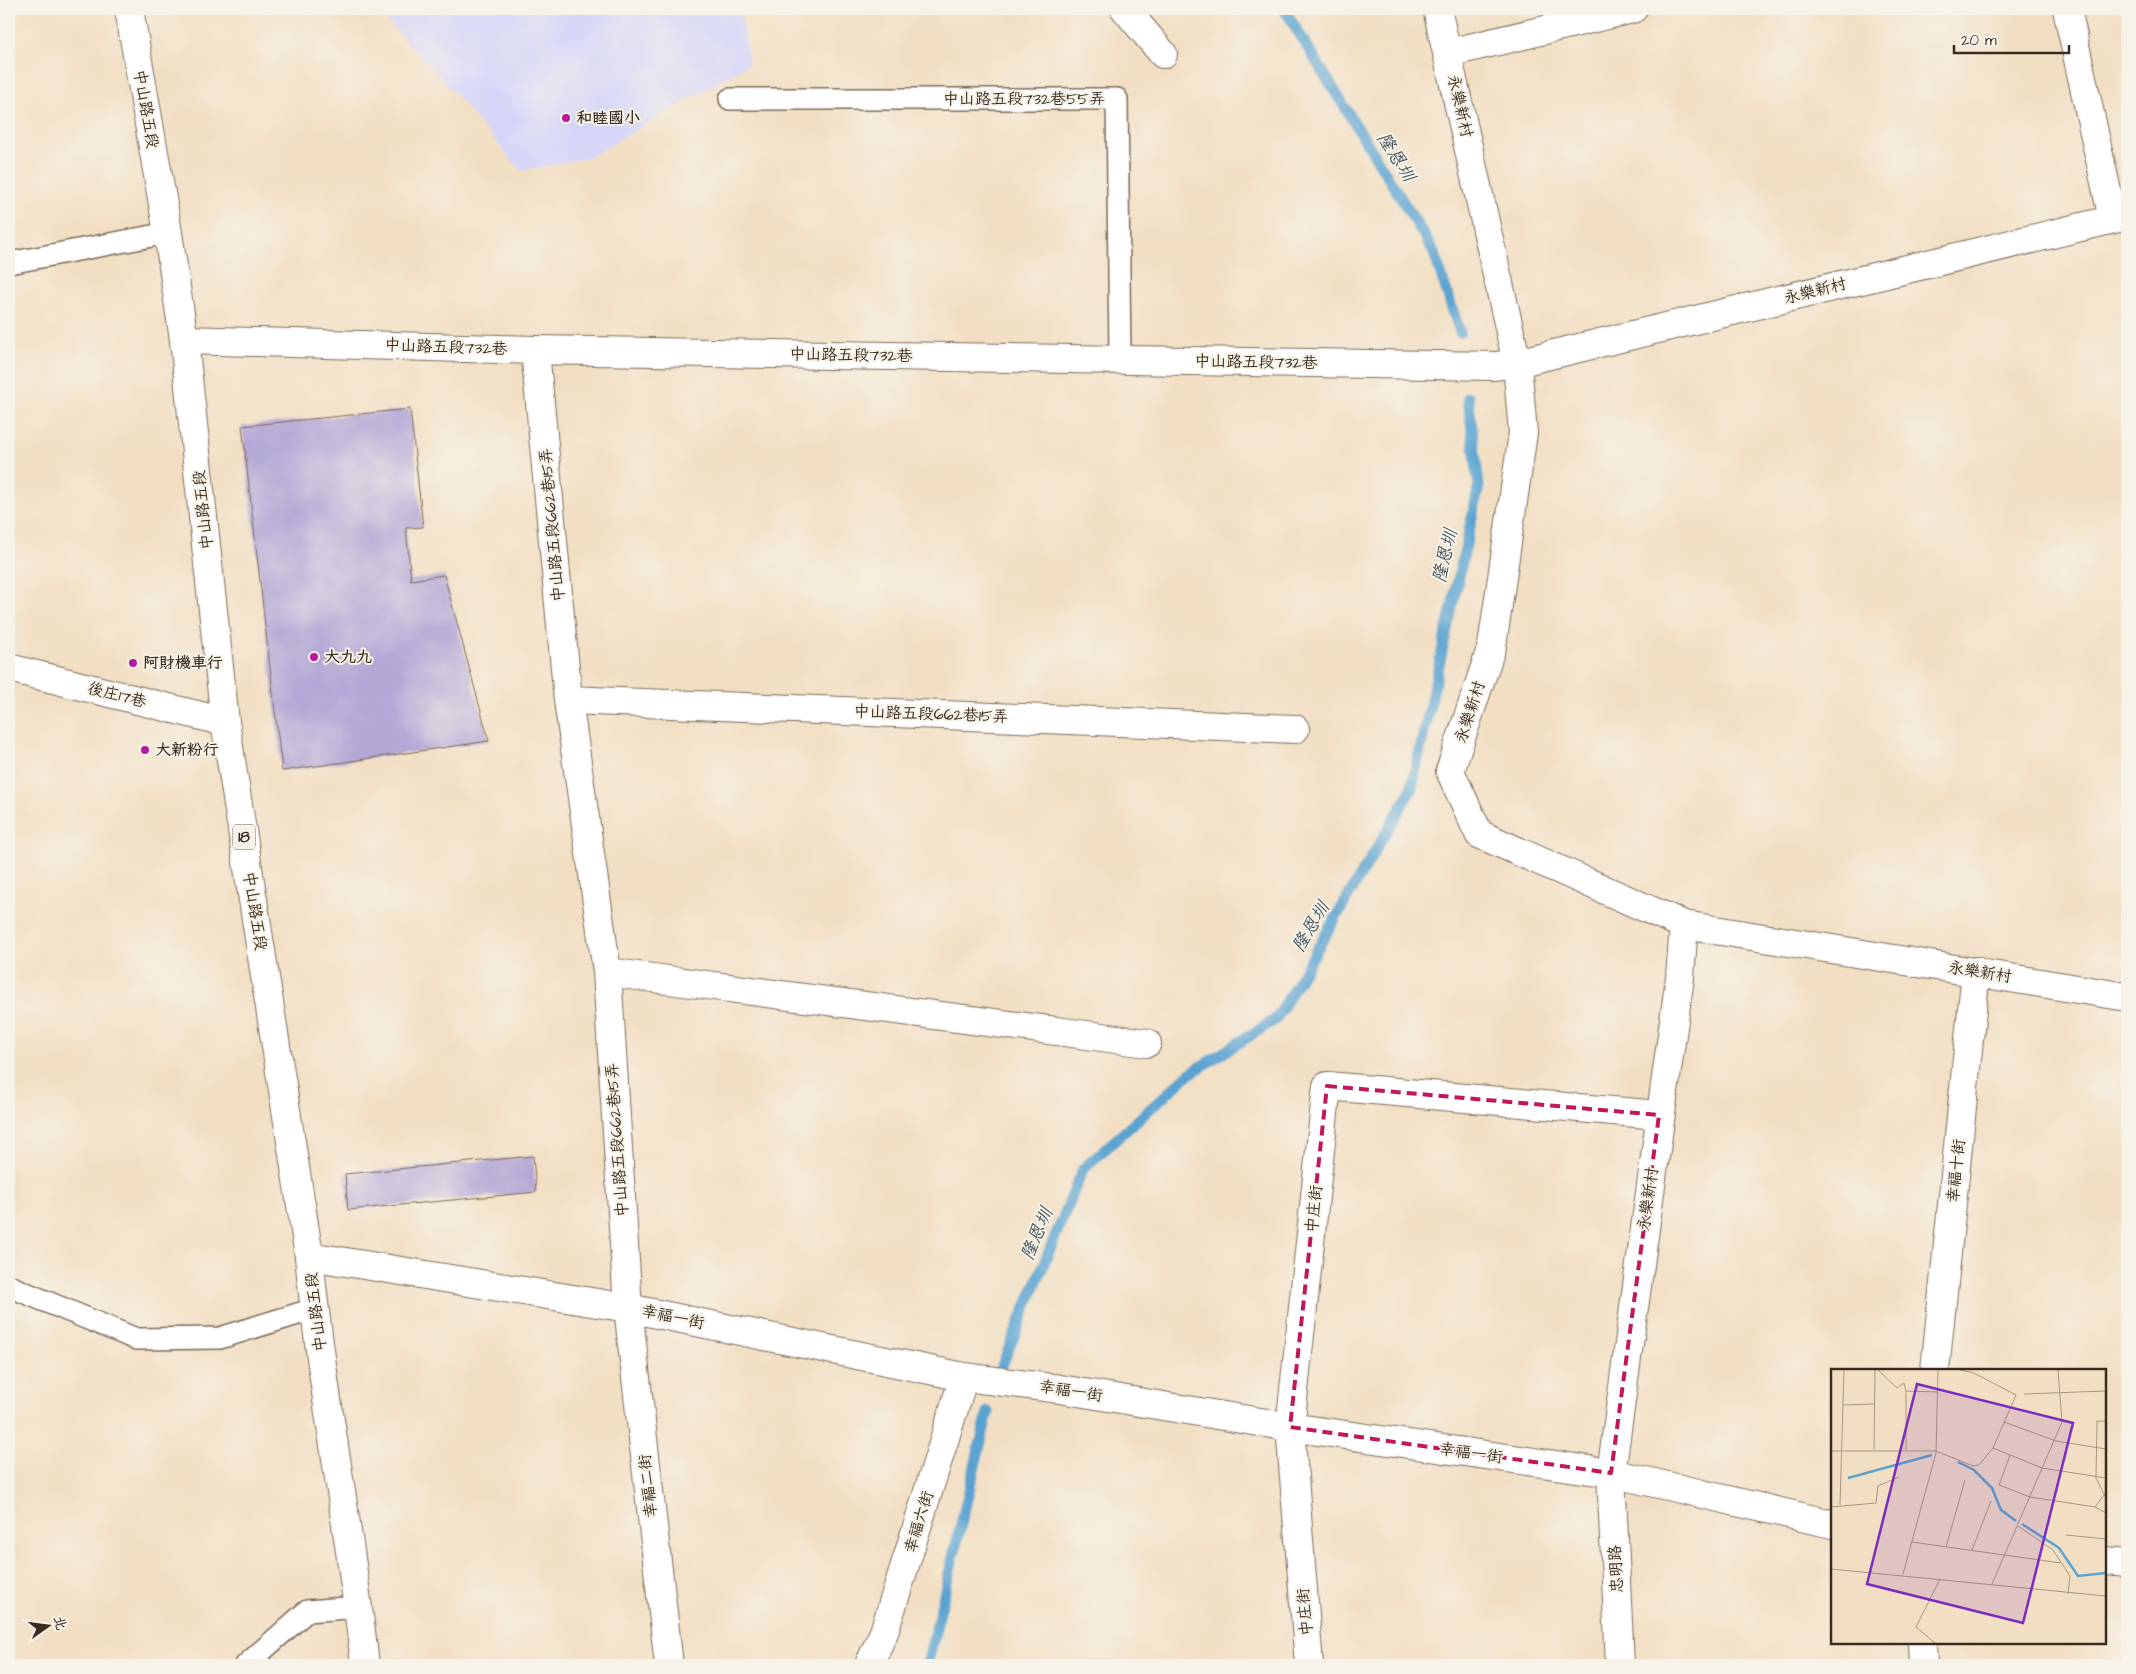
<svg xmlns="http://www.w3.org/2000/svg" width="2136" height="1674" viewBox="0 0 2136 1674" font-family="'Architects Daughter','LXGW WenKai TC',sans-serif">
	<rect width="100%" height="100%" fill="#f7f3e8"/>
	<filter id="ink" filterUnits="userSpaceOnUse"><feTurbulence type="fractalNoise" baseFrequency=".02" numOctaves="2"/><feDisplacementMap in="SourceGraphic" scale="10" xChannelSelector="R" yChannelSelector="G"/><feConvolveMatrix kernelMatrix="1 2 1 2 8 2 1 2 1" color-interpolation-filters="sRGB"/></filter>
	<filter id="wash" filterUnits="userSpaceOnUse"><feTurbulence type="fractalNoise" baseFrequency=".0096" numOctaves="4" result="noise"/><feDisplacementMap in="SourceGraphic" scale="20" xChannelSelector="R" yChannelSelector="G"/><feGaussianBlur stdDeviation="1.12" result="paint"/><feColorMatrix in="noise" values="0 0 0 0 0 0 0 0 0 0 0 0 0 0 0 0 0 1.4 0 .05"/><feComposite in="paint" operator="in"/></filter>
	<g filter="url(#wash)">
		<rect width="100%" height="100%" fill="#f2dfc3"/>
		<path fill="#d6d7f8" d="M376 9H740L749 64 590 157 521 171 442 79Z"/>
		<g fill="none" stroke-linecap="round" stroke-linejoin="round">
			<path stroke="#5aa3d1" stroke-width="11" d="M1284 9 1433 250 1460 332
				M996 1380 1083 1169 1188 1075 1276 1019 1411 790 1479 486 1468 397
				M927 1665 988 1412"/>
		</g>
		<g id="blocks">
			<path fill="#b3a8d5" d="M410 409 423 527 406 528 411 580 444 575 489 741 282 771 242 426Z
				M533 1156 536 1192 348 1210 345 1174Z"/>
		</g>
	</g>
	<g filter="url(#ink)">
		<use href="#blocks" fill-opacity="0" stroke="#7b6958" stroke-width="1"/>
		<g fill="none" stroke-linecap="round" stroke-linejoin="round">
			<g stroke="#7b6958" stroke-width="24">
				<path id="lane" d="M730 99H1117L1120 359
					M9 263 168 233
					M9 1286 136 1339 220 1338 314 1309
					M246 1665 307 1611 359 1607"/>
			</g>
			<g stroke="#7b6958" stroke-width="30">
				<path id="street" d="M1125 9 1163 54
					M1437 9 1517 363 1523 433 1492 646 1450 771 1479 834 1684 925
					M2067 9 2113 219
					M1448 53 1633 9
					M184 340 535 350 1495 366 1517 363 2127 216
					M535 350 568 700 607 972 628 1308 669 1665
					M9 668 225 722
					M568 700 1295 729
					M607 972 1147 1043
					M309 1256 628 1308 964 1377 1060 1389 1290 1427 1611 1473 1832 1524
					M1935 1370 1976 971
					M2105 1561 2127 1563
					M1922 1643 1923 1665
					M869 1665 884 1632 964 1377
					M1309 1665 1290 1427 1327 1086 1659 1115
					M1620 1665 1611 1473 1680 977 1684 925 2127 997"/>
			</g>
			<g stroke="#7b6958" stroke-width="30">
				<path id="primary" d="M129 9 168 233 184 340 225 722 309 1256C322 1393 350 1528 365 1665"/>
			</g>
			<use href="#lane" stroke="#fff" stroke-width="21"/>
			<use href="#street" stroke="#fff" stroke-width="28"/>
			<use href="#primary" stroke="#fff" stroke-width="28"/>
		</g>
	</g>
	<path fill="none" stroke="#c2185b" stroke-width="4" stroke-dasharray="10 6" stroke-linejoin="round" d="M1327 1086 1659 1115 1611 1473 1290 1427Z"/>
	<g fill="#b5179e" stroke="#f7f3e8" stroke-width="2">
		<circle cx="566" cy="118" r="5"/>
		<circle cx="314" cy="657" r="5"/>
		<circle cx="133" cy="663" r="5"/>
		<circle cx="145" cy="750" r="5"/>
	</g>
	<g text-anchor="middle" dominant-baseline="central" stroke-width="4" stroke-linejoin="round" paint-order="stroke">
		<rect fill="#f7f3e8" stroke="#73665b" stroke-width="1" x="233" y="824.5" width="22" height="25" rx="4"/>
		<g font-size="15" font-weight="bold" fill="#3b2a1e">
			<text x="244" y="837">18</text>
		</g>
		<g font-size="16" fill="#3b2a1e" stroke="#f7f3e8">
			<text x="1024" y="99">中山路五段732巷55弄</text>
			<text transform="translate(1460 106) rotate(77)">永樂新村</text>
			<text transform="translate(146 109) rotate(80)">中山路五段</text>
			<text transform="translate(1815 291) rotate(-14)">永樂新村</text>
			<text transform="translate(446 347) rotate(2)">中山路五段732巷</text>
			<text transform="translate(851 355) rotate(1)">中山路五段732巷</text>
			<text transform="translate(1256 362) rotate(1)">中山路五段732巷</text>
			<text transform="translate(203 510) rotate(-96)">中山路五段</text>
			<text transform="translate(552 525) rotate(-95)">中山路五段662巷15弄</text>
			<text transform="translate(117 695) rotate(14)">後庄17巷</text>
			<text transform="translate(1470 712) rotate(-72)">永樂新村</text>
			<text transform="translate(931 714) rotate(2)">中山路五段662巷15弄</text>
			<text transform="translate(255 911) rotate(81)">中山路五段</text>
			<text transform="translate(1980 972) rotate(9)">永樂新村</text>
			<text transform="translate(617 1140) rotate(-94)">中山路五段662巷15弄</text>
			<text transform="translate(1956 1171) rotate(-84)">幸福十街</text>
			<text transform="translate(1648 1199) rotate(-82)">永樂新村</text>
			<text transform="translate(1314 1209) rotate(-84)">中庄街</text>
			<text transform="translate(316 1312) rotate(-97)">中山路五段</text>
			<text transform="translate(673 1317) rotate(12)">幸福一街</text>
			<text transform="translate(1071 1391) rotate(9)">幸福一街</text>
			<text transform="translate(1471 1453) rotate(8)">幸福一街</text>
			<text transform="translate(648 1486) rotate(-96)">幸福二街</text>
			<text transform="translate(919 1522) rotate(-73)">幸福六街</text>
			<text transform="translate(1616 1569) rotate(-93)">忠明路</text>
			<text transform="translate(1305 1612) rotate(-95)">中庄街</text>
		</g>
		<g font-size="16" font-weight="bold" fill="#3b2a1e" stroke="#f7f3e8" text-anchor="start">
			<text x="576" y="118">和睦國小</text>
			<text x="324" y="657">大九九</text>
			<text x="143" y="663">阿財機車行</text>
			<text x="155" y="750">大新粉行</text>
		</g>
		<g font-size="18" font-style="italic" fill="#46545d" stroke="#f7f3e8">
			<text transform="translate(1396 157) rotate(58)">隆恩圳</text>
			<text transform="translate(1445 556) rotate(-77)">隆恩圳</text>
			<text transform="translate(1311 927) rotate(-59)">隆恩圳</text>
			<text transform="translate(1037 1234) rotate(-67)">隆恩圳</text>
		</g>
	</g>
	<g transform="translate(1831 1369)">
		<rect width="275" height="275" fill="#f2dfc3"/>
		<path fill="none" stroke="#5aa3d1" stroke-width="2.5" d="M127 93 143 101 161 119 170 141 185 152M17 109 101 86M191 155 228 179 247 207 275 204"/>
		<path fill="none" stroke="#a99781" stroke-width="1" d="M47 1 66 19 73 14 75 22 106 23M129 1 143 4 185 26 162 79 211 99 275 109M193 25 275 22M12 36 44 35M275 52H266L265 109 275 129M173 53 225 72 275 80M43 81 44 1M75 81V22M0 82H105L142 97 148 96 162 79M179 86 168 116 199 128 264 138 275 144M9 136 13 1M0 138 45 134 47 117 68 108M264 138 273 126M187 157 222 181 239 207 237 225M235 166 275 170M81 173 230 194M115 178 134 111M141 181 160 132M0 200 275 227M72 205 105 84 107 1M161 215 231 53 227 1M104 274 85 258 109 210"/>
		<path fill="#7b2cbf" fill-opacity="0.15" stroke="#7b2cbf" stroke-width="2.5" d="M86 15 242 54 192 254 36 215Z"/>
		<rect width="275" height="275" fill="none" stroke="#3b2a1e" stroke-width="2.5"/>
	</g>
	<rect width="2136" height="1674" fill="none" stroke="#f7f3e8" stroke-width="30"/>
	<g transform="translate(48 1626) rotate(76)" stroke="#f7f3e8" stroke-width="4" paint-order="stroke">
	<path d="M0-4L9 19L0 12L-9 19Z" fill="#3b2a1e"/>
	<text y="-8" font-size="14" font-weight="bold" text-anchor="middle" fill="#3b2a1e">北</text>
	</g>
	<path d="M1954 45v8h115v-8" fill="none" stroke="#3b2a1e" stroke-width="2.5"/>
	<text x="1961" y="45" font-size="15" fill="#3b2a1e" stroke="#f7f3e8" stroke-width="4" paint-order="stroke">20 m</text>
</svg>
